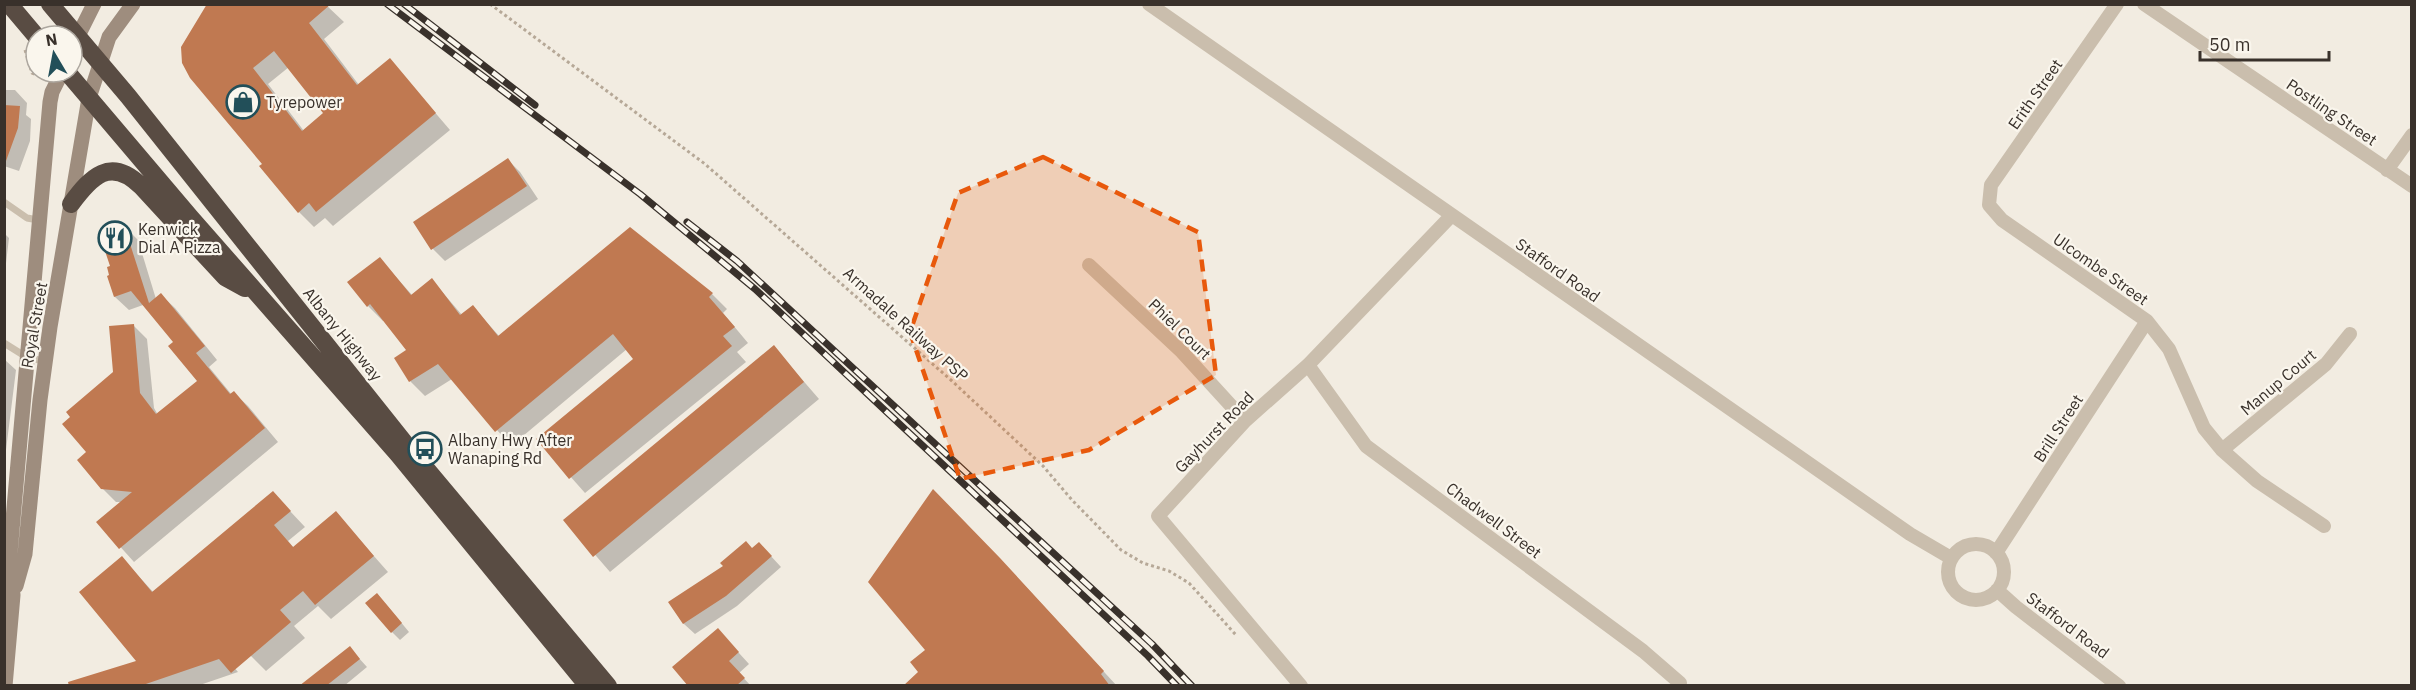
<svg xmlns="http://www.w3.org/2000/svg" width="2416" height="690" viewBox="0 0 2416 690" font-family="'IBM Plex Sans',sans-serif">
	<rect width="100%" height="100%" fill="#f2ece1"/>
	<path fill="#0003" fill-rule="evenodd" d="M325 4 344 22 324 39 359 85 390 60 450 130 333 226 325 218 314 227 299 212 264 164 191 77ZM289 67 325 114 304 131 268 84Z
		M4 90H15L27 103 26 115 31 119 30 141 19 171 4 166Z
		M508 160 520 172 538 199 445 261 433 249 415 223Z
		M124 226 138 240 156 299 161 295 175 308 217 360 209 367 232 395 234 393 248 406 278 442 134 562 98 522 122 502H116L102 488 88 452 114 372 133 325 147 339 154 408 158 415 199 381 175 342 143 305 129 310 115 297 109 277Z
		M630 229 712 294 727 309 723 313 748 343 737 352 746 362 585 493 538 440 635 359 627 349 511 446 452 379 425 396 410 381 409 351 384 320 383 321 368 306 380 259 412 295 432 280 462 315 473 307 500 337Z
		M4 233 9 238 4 280Z
		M774 347 819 399 610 572 565 520Z
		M4 359 16 370 6 450H4Z
		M273 493 305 527 288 541 294 548 336 513 388 572 331 619 318 606 294 626 305 638 266 671 248 653 233 666 238 672 197 686H74L139 662 122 558 154 593Z
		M752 550 769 554 781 567 737 606 695 634 684 624 670 603Z
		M1016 576 1117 686H905Z
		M385 603 409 632 400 640 392 632Z
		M718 630 749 664 739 673 751 686H690Z
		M357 656 367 667 344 686H303Z"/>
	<path fill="#c07951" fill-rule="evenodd" d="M207 4H331L309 23 357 85 390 58 436 113 316 212 309 203 298 213 259 166 262 164 190 78 182 63 181 47ZM274 51 323 113 302 131 253 68Z
		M4 105 20 106 18 128 6 161Z
		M508 158 527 186 431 250 413 222Z
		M124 225 149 303 161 293 205 346 196 353 230 394 234 391 265 428 119 549 96 522 132 492 101 489 77 460 86 452 62 424 70 417 66 412 113 372 109 326 134 324 140 393 156 414 197 381 168 346 173 342 131 291 114 297 107 276 109 275 107 267 110 266 99 233Z
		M630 227 713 293 709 297 735 327 723 336 732 346 569 479 536 439 633 359 613 334 495 432 438 364 409 382 394 358 406 350 370 304 367 307 347 282 380 257 411 295 432 278 460 315 473 305 498 336Z
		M774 345 804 382 593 557 563 520Z
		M933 489 1000 558 1104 671 1101 674 1110 686H903L918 672 910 662 925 650 868 582Z
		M273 491 291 511 274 525 293 547 336 511 374 556 315 605 303 591 280 610 291 622 231 673 219 659 140 686H69L68 682 136 661 79 592 122 556 152 592Z
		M746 541 752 548 759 542 772 556 726 596 683 624 668 602 723 566 720 563Z
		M377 593 402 623 391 633 365 603Z
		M718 628 739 652 729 661 745 678 736 686H688L672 667Z
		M350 646 360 659 326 686H299Z"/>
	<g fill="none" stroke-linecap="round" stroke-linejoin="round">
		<path stroke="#b6a897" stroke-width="3" stroke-dasharray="3 3" stroke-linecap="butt" d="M490 4 705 164 952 381 1043 466 1072 500 1121 550 1143 563 1169 571 1189 583 1236 635
			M25 50 32 73 37 75"/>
		<path stroke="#cabead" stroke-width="7" d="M4 202 27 218 38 220
			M4 343 28 358 45 361"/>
		<path stroke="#cabead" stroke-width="14" d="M1149 4 1910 534 1951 558
			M2117 4 1991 185 1989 205 2002 220 2147 321 2169 349 2204 428 2222 450 2257 481 2324 526
			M2144 4 2412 186
			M2387 170 2412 135
			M1089 265 1182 352 1245 421
			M1308 365 1366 446 1643 651 1680 683
			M2222 450 2326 364 2350 334
			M1948 572a28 28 0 1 1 56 0a28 28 0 1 1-56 0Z
			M1996 553 2147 321
			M1997 590 2016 607 2119 686
			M1301 686 1158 516 1245 421 1308 365 1452 215"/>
		<path stroke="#9e8d7e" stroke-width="15" d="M72 48 94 4
			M16 586 25 554 40 400 50 327 89 98 109 37 133 4
			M5 686 13 595 10 553 50 102 52 92 62 72"/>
		<path stroke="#594c43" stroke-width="18" d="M9 4 36 36
			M50 4 128 96 407 446 608 686
			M67 72 190 217 398 454 588 686
			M71 204C91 177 110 156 141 186L225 277 245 288"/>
		<g stroke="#39312b" stroke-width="7">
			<path id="rail" d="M387 4 640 194 755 289 1148 656 1177 686
				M404 4 535 105
				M687 222 737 261 1152 644 1192 686"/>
		</g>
		<use href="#rail" stroke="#faf6ed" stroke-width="4.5" stroke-dasharray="14" stroke-linecap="butt"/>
	</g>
	<path fill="#e8590c" fill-opacity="0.2" stroke="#e8590c" stroke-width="4.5" stroke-dasharray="12 8" stroke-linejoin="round" d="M1043 157 1198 232 1216 375 1089 450 960 479 910 332 958 193Z"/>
	<defs>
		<g id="shop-ring" transform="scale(1.725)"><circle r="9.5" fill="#faf6ed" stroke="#224f59" stroke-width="1.5"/><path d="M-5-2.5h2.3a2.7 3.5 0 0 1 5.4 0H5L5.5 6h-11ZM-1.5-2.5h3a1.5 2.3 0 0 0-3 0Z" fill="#224f59"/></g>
		<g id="restaurant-ring" transform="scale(1.725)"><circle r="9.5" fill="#faf6ed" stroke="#224f59" stroke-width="1.5"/><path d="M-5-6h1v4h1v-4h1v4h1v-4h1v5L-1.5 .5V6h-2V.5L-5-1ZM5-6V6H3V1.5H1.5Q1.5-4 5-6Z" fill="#224f59"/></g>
		<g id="bus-ring" transform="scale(1.725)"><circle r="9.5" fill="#faf6ed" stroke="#224f59" stroke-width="1.5"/><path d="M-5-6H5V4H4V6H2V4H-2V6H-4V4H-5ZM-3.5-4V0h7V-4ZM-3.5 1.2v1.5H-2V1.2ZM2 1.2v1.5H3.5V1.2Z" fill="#224f59"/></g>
	</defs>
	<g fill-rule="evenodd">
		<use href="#shop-ring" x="243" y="102"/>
		<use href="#restaurant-ring" x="115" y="238"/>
		<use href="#bus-ring" x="425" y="449"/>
	</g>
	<g text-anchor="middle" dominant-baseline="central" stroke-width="4.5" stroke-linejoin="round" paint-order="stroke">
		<g font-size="16" fill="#39312b" stroke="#faf6ed">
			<text transform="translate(2035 94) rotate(-55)">Erith Street</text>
			<text transform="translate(2332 112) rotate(34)">Postling Street</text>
			<text transform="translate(2101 269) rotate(35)">Ulcombe Street</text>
			<text transform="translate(1558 270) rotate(35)">Stafford Road</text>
			<text transform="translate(906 324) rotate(42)">Armadale Railway PSP</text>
			<text transform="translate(34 325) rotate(-80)">Royal Street</text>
			<text transform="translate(1180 329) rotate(44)">Phiel Court</text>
			<text transform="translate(343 334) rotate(51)">Albany Highway</text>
			<text transform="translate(2278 382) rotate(-40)">Manup Court</text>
			<text transform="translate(2058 428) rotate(-57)">Brill Street</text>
			<text transform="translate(1214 432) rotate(-46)">Gayhurst Road</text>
			<text transform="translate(1494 520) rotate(37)">Chadwell Street</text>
			<text transform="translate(2068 625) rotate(37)">Stafford Road</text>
		</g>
		<g font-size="16" fill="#39312b" stroke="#faf6ed" text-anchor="start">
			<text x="266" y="102">Tyrepower</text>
			<text x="138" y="229">Kenwick<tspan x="138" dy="18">Dial A Pizza</tspan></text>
			<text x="448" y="440">Albany Hwy After<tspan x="448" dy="18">Wanaping Rd</tspan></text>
		</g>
	</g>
	<rect width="2416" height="690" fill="none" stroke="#39312b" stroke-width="12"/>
	<g transform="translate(54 54) rotate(350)"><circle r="28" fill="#faf6ed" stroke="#ada79f" stroke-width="1.5"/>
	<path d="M0-4.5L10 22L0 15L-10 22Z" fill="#224f59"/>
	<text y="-9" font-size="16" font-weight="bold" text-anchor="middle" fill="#39312b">N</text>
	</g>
	<path d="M2200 51v9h129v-9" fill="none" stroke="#39312b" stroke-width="3"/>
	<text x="2209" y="51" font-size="18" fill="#39312b" stroke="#faf6ed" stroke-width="4.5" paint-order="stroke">50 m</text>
</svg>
